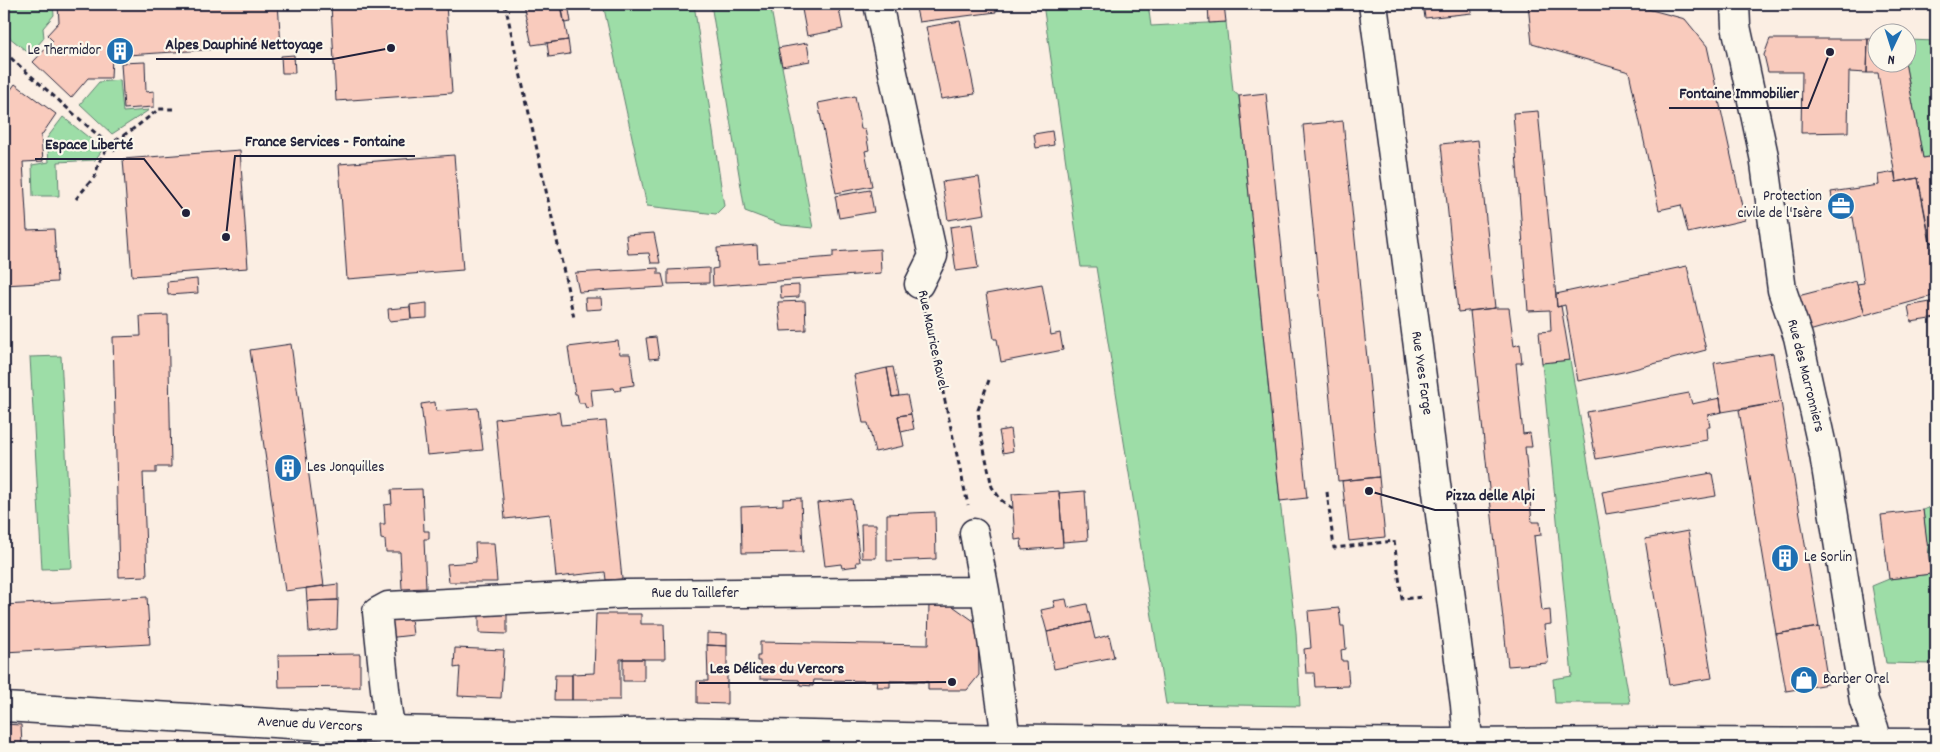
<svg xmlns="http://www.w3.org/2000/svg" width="1940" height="752" viewBox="0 0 1940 752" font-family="Dekko,sans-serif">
	<rect width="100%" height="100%" fill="#fbeee3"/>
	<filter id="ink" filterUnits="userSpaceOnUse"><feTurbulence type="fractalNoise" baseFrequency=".02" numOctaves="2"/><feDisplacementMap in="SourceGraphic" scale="10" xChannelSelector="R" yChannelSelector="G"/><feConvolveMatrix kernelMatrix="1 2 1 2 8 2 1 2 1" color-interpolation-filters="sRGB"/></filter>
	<g filter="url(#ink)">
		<path fill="#9ddda7" stroke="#608071" d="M4 4H53L54 15 43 28 44 38 30 54 4 33Z
			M603 4H694L724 206 716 214 647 206Z
			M711 4H770L813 228 782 225 745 211Z
			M1043 4H1148L1151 26 1226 22 1233 91 1239 96 1280 501 1296 632 1300 706 1166 704 1096 267H1081Z
			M1908 40 1936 41V156L1923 158 1905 63 1908 62Z
			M120 80 123 112 149 110 112 134 80 104 99 82Z
			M63 117 103 149 95 160 58 162 59 196H33L32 165 49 162 47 138Z
			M61 356 72 568 42 569 30 357Z
			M1570 360 1630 703H1555L1553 679 1572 676 1542 363Z
			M1936 504V613L1930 614 1932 622 1931 664 1886 663 1872 586 1889 579 1930 574 1923 510Z"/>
		<path fill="#f9cbbd" stroke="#22223b" d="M58 4H278L281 45 112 56 111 78H88L71 98 33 62 53 41 47 35 59 22Z
			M331 4H446L452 93 336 101Z
			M523 4H561L568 40 532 45Z
			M561 4H568L571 22 564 23Z
			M801 4H838L843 29 807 36Z
			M915 4H999H995L996 12 919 22Z
			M1208 4H1224L1226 22 1209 23Z
			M1423 4H1471L1472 13 1425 18Z
			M1528 4H1629L1685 19 1707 46 1745 220 1688 233 1681 205 1659 210 1629 72 1532 44Z
			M960 21 975 94 941 99 926 27Z
			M1770 39H1868L1867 73 1849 72 1848 132 1801 133 1802 72H1768L1764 55Z
			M1868 39H1878V62H1905L1923 158 1936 156V241L1930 243 1918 178 1896 182 1878 73H1867Z
			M568 40 570 54 549 57 547 43Z
			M807 43 810 61 782 66 778 48Z
			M294 55 295 73H282L281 56Z
			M145 62 146 92 154 91V107L124 109 121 63Z
			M15 84 56 114 41 136 43 161 23 162 27 230 54 229 57 282 4 285V99Z
			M1266 93 1307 498 1280 501 1239 96Z
			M855 96 861 129H865L869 150 865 151 872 186 836 193 818 103Z
			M1538 111 1557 307 1561 306 1570 360 1542 363 1539 332 1551 331 1550 310 1528 311 1513 113Z
			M1343 121 1379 477 1338 481 1303 125Z
			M1052 131 1054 145 1036 148 1034 134Z
			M1478 140 1495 308 1458 312 1441 144Z
			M240 150 248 268 132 276 123 159Z
			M454 155 463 270 347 279 339 164Z
			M1895 172 1896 182 1918 178 1936 269V295L1865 315 1857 284 1864 283 1853 217 1836 218 1831 192 1879 185 1878 175Z
			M979 177 985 214 948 220 942 182Z
			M870 190 874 212 839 218 835 196Z
			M972 224 978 268 956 271 950 227Z
			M654 233 660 263H651L649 253 628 254 626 235Z
			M757 245 758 263 833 257V252L880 249 881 273 713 286 712 269 718 268 717 248Z
			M1687 266 1706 350 1623 372 1578 381 1565 305 1557 307 1556 294Z
			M658 268V274H662L665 287 579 292 575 273Z
			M709 268V283L668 284V270Z
			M197 279 198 293 168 295 167 282Z
			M1856 281 1865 315 1809 331 1798 296Z
			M1042 284 1051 335 1060 333 1063 350 1001 362 997 339H994L986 294Z
			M799 285V297L781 298 780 286Z
			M585 298H601L602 309 586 310Z
			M805 301 806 330 781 331 778 302Z
			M1936 301V318L1911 322 1908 306Z
			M427 303V318L411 319 410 305Z
			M410 307 411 319 389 321 388 309Z
			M1495 308H1509L1514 346 1520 344 1522 363H1516L1523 434 1530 433 1532 447H1525L1532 522H1540L1541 535 1534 536 1542 611 1550 610 1551 624 1544 625 1548 663 1508 666 1470 311Z
			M168 315 171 467H156V473H143L147 576 119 577 113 337 141 336 140 316Z
			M656 337 659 358 649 359 646 338Z
			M618 341 620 354H630L634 385 620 387 621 390 615 391 614 388 591 390 593 407 586 408 584 403H579L577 394H575L568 347Z
			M291 344 324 586 285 591 250 350Z
			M1773 353 1781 402 1722 412 1714 363Z
			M893 367 899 396 892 397 887 368Z
			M887 368 892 397 907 395 911 414 898 416 904 446 875 452 868 423H863L854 375Z
			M1689 393 1692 404 1720 398 1722 412 1708 415 1710 427H1706L1707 440 1596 459 1587 412Z
			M435 402 436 411 478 408 483 450 427 455 421 404Z
			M1781 402 1819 627 1776 634 1739 410Z
			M1933 409H1936V423H1934Z
			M559 412 561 425 606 421 622 579 606 580 605 572 556 577 550 514 505 519 495 419Z
			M911 414 914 429 901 432 898 416Z
			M1010 429 1013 451 1003 453 999 431Z
			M1712 473 1716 496 1606 514 1602 492Z
			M1379 477 1385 537 1349 541 1342 481Z
			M422 489 424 531H429V539H424L426 588 402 589 400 552H386L385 540 381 539 380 524H385L384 505 392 504 391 490Z
			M1059 491 1063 547 1022 550 1021 539 1015 540 1012 494Z
			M1085 491 1088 540 1063 542 1059 493Z
			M801 498 803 552 742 553 741 507 783 505V499Z
			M852 499 860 562H856L857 566 842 568 841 564 825 566 817 503Z
			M1923 510 1931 574 1889 579 1881 515Z
			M935 512 936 559 887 561V514Z
			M861 524H876V558H862Z
			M1688 531 1712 678 1669 685 1645 539Z
			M475 543H494L497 582H449L447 564 476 562Z
			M338 584V600L307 601 306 588Z
			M147 597 150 644 4 652V605Z
			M1066 599 1068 608 1087 604 1091 622 1047 632 1041 610 1055 607 1053 601Z
			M338 600 337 629 309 632 307 601Z
			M929 604H950L978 624 979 675 967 690H928V682L890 681V687H876L877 681 814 680 813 686 800 685 799 680 760 679V661H757V656H760V642L928 645Z
			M1339 608 1341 626H1344L1346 649 1341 650 1342 661H1347L1349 686 1315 687 1314 673H1306L1304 649 1311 648 1308 611Z
			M479 614H507V634L479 633Z
			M596 614H641V624H664L665 659H620V700H572V674L594 673Z
			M411 618 413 635 387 638 385 621Z
			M1091 622 1095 639 1109 635 1114 657 1054 669 1047 632Z
			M1932 622H1936V664H1931Z
			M1819 627 1828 684 1786 691 1776 634Z
			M707 633 727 634V646L707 645Z
			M707 645 727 646V704L697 703V681H708Z
			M455 648 504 650 501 698 458 696 460 667 454 668Z
			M360 654V687L279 688 278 655Z
			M623 659H644V681H623Z
			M555 675H572V700H554Z
			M4 724 21 725 22 746 5 745Z"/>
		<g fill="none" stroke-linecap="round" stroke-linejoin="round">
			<g stroke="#22223b" stroke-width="31">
				<path id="minor" d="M878 4 933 256 919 284
					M1373 4 1465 705 1468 742
					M1735 4 1736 26 1764 156 1782 290 1798 337 1824 455 1864 701 1874 728 1879 748
					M974 533 985 591
					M394 748 387 708 377 612 388 606 625 594 985 591 1006 738"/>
			</g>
			<g stroke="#22223b" stroke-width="31">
				<path id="tertiary" d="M4 707 390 730 572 734 675 732 949 738 1442 743 1663 742 1936 743"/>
			</g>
			<path stroke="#22223b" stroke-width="3" stroke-dasharray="5 4" stroke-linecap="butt" d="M505 4 574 318
				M4 52 118 153
				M76 199 95 176 99 162 109 145 136 127 159 109H173
				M925 311 968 505
				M989 380 978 410 981 435 992 487 1001 500 1013 509
				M1327 492 1334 548 1394 541 1402 599 1422 597"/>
			<use href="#minor" stroke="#fbf7ec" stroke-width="28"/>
			<use href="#tertiary" stroke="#fbf7ec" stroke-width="28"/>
		</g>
	</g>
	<defs>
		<g id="building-disc" transform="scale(1.4375)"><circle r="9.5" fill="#1f6fb2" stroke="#fbf7ec"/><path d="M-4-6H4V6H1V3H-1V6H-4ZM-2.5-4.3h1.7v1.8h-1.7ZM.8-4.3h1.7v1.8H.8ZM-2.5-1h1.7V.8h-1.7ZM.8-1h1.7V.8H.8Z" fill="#fff"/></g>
		<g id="office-disc" transform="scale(1.4375)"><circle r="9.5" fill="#1f6fb2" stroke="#fbf7ec"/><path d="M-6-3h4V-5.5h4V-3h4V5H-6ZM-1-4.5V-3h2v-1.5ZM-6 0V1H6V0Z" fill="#fff"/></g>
		<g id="shop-disc" transform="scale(1.4375)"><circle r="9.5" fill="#1f6fb2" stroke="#fbf7ec"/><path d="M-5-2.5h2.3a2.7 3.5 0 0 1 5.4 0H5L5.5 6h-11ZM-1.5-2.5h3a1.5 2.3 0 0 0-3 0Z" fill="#fff"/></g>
	</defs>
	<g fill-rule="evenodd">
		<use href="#building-disc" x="120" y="51"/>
		<use href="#office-disc" x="1841" y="206"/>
		<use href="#building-disc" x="288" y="468"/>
		<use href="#building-disc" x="1785" y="558"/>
		<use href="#shop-disc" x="1804" y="680"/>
	</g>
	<g text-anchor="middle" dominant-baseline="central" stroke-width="4.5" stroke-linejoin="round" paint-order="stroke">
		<g font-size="15" fill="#22223b" stroke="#fbf7ec" text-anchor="start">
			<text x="101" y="51" text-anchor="end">Le Thermidor</text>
			<text x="1822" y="197" text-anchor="end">Protection<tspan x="1822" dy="17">civile de l'Isère</tspan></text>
			<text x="307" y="468">Les Jonquilles</text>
			<text x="1804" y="558">Le Sorlin</text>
			<text x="1823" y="680">Barber Orel</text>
		</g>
		<g font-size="15" fill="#22223b" stroke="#fbf7ec">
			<text transform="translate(932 340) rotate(78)">Rue Maurice Ravel</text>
			<text transform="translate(1421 373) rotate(82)">Rue Yves Farge</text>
			<text transform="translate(1805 376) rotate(76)">Rue des Marronniers</text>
			<text x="695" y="594">Rue du Taillefer</text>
			<text transform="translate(310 725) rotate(3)">Avenue du Vercors</text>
		</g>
	</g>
	<path fill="none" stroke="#22223b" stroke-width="2" d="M391 48L333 59H156M1830 52L1808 108H1669M226 237L235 156H415M186 213L144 159H35M1369 491L1435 510H1545M952 682L854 683H699"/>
	<g fill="#22223b" stroke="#fbf7ec" stroke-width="2">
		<circle cx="391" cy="48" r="5"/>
		<circle cx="1830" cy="52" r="5"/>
		<circle cx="226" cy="237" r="5"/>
		<circle cx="186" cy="213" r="5"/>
		<circle cx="1369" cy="491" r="5"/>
		<circle cx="952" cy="682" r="5"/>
	</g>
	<g font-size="16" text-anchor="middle" font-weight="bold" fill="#22223b" stroke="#fbf7ec" stroke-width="4.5" stroke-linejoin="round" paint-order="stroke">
		<text x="244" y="49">Alpes Dauphiné Nettoyage</text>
		<text x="1739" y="98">Fontaine Immobilier</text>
		<text x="325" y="146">France Services - Fontaine</text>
		<text x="89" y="149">Espace Liberté</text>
		<text x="1490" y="500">Pizza delle Alpi</text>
		<text x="777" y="673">Les Délices du Vercors</text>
	</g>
	<rect width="1940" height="752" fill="none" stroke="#fbf7ec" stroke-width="20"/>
	<rect x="10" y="10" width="1920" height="732" fill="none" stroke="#22223b" stroke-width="2" filter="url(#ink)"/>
	<g transform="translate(1892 48) rotate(184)"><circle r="24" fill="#fbf7ec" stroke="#a4a2a5"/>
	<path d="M0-4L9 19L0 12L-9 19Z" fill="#1f6fb2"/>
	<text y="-8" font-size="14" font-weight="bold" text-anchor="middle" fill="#22223b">N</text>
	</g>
</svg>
